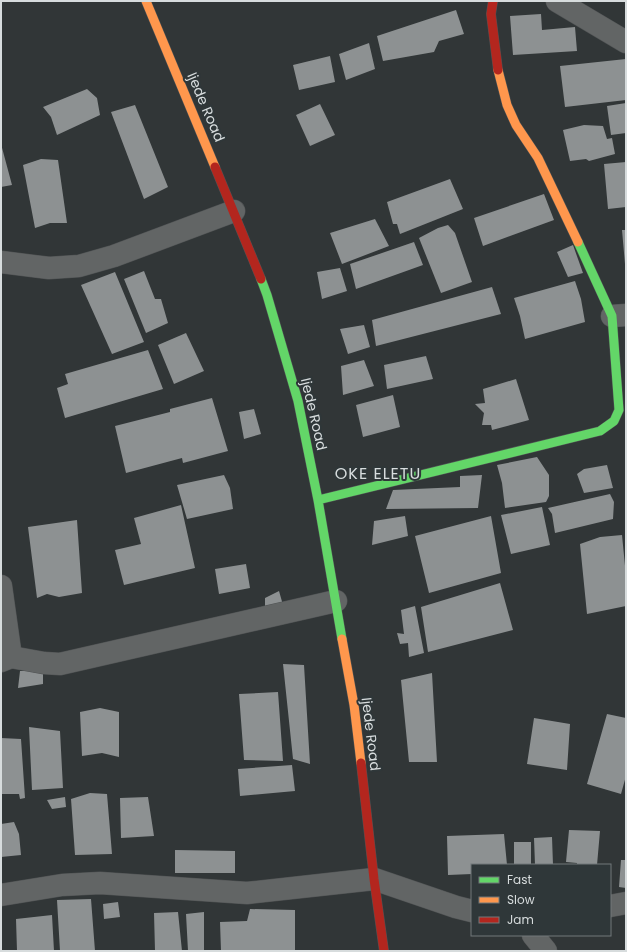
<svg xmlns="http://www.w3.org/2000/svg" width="627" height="952" viewBox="0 0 627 952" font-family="Poppins,sans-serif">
	<rect width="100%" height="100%" fill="#313637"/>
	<path fill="#8d9192" d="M456 10 464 34 439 41 434 52 383 61 377 36Z
		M541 14 542 30 575 27 577 51 513 55 510 16Z
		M369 43 375 69 346 80 339 54Z
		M330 56 335 82 299 90 293 65Z
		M626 59V100L565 107 560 66Z
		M87 89 97 98 100 115 57 135 51 117 43 107Z
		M626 103V133L611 135 607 106Z
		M320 104 335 135 310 146 296 115Z
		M135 105 168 187 144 199 111 112Z
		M584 125 603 126 607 139 612 138 615 154 589 161 586 159 570 161 563 130Z
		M1 144 12 185 1 187Z
		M41 159 58 160 67 223H50L35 228 23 165Z
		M626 162V207L608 209 604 164Z
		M450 179 463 209 400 234 397 224H393L387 202Z
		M544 194 554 220 483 246 474 218Z
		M375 219 389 246 342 264 330 233Z
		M448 225 455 233 472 282 441 293 419 238 438 228Z
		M622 230H626V264H625Z
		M414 242 423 265 356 289 350 264Z
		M573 245 583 273 568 277 557 252Z
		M340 268 347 291 322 299 317 272Z
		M144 271 155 299H161L168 323 146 333 124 279Z
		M115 272 144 342 112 354 81 285Z
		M575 281 581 299 585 322 525 339 520 316 514 298Z
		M492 287 501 314 376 346 372 320Z
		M364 325 370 347 348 354 340 329Z
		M186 333 204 371 174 384 158 345Z
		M148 350 163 389 65 418 57 388 68 384 65 374Z
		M426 356 433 379 387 389 384 365Z
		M364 360 374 386 343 395 341 366Z
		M516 379 529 420 492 430 491 425H482L484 413 475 404 485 403 483 389Z
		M393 395 400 427 363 437 356 405Z
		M212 398 228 451 183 463 182 458 126 473 115 426 170 412V409Z
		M254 409 261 434 244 439 239 412Z
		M537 457 549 475V496L546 502 505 508 502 483 497 465Z
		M607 465 613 488 584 493 577 474 584 469Z
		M224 475 230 488 233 509 187 519 177 485Z
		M482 475 478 508 386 509 393 490 460 487V476Z
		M610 494 614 502 613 519 555 533 552 514 548 508Z
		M181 505 195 568 124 585 115 550 141 544 134 518Z
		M542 507 550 545 511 554 501 515Z
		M405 516 408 536 372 545 374 521Z
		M491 516 501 573 429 593 415 536Z
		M77 520 82 593 59 597 47 594 37 598 28 527Z
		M622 535 626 576V606L587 614 580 544 600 537Z
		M246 564 250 588 219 594 215 569Z
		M500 583 513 630 428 652 421 607Z
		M279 591 283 605 265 608V598Z
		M415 606 424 653 409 657 408 643 400 644 397 633 404 634 401 610Z
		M283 664 304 665 310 764 293 759Z
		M20 671H43V684L18 688Z
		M432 673 437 762H409L401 680Z
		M278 692 283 761 244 760 239 694Z
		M100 708 119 712V757L102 753 82 756 80 712Z
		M607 714 626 718V776L621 794 587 784Z
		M534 718 570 724 567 770 527 764Z
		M29 727 60 731 63 788 32 790Z
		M1 738 21 739 25 798 20 799 19 794H1Z
		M292 765 295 791 240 796 238 769Z
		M90 793 107 794 112 854 75 855 71 799Z
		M65 797 66 807 52 809 47 800Z
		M148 797 154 836 121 838 120 798Z
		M14 822 19 834 21 855 1 857V824Z
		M569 830 600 831 597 865H577V863L566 862Z
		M504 834 507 865H472V874L448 875 447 836Z
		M552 837 553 865H535L534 838Z
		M514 842H531V865H514Z
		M175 850 235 851V873H175Z
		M621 860H626V888L619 887Z
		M91 899 95 951H60L57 900Z
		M118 902 120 917 104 919 103 904Z
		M250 909 295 910V951H221L220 922 247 921Z
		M178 912 182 951H155L154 913Z
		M204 912V951H188L186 914Z
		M52 915 54 951H17L16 919Z"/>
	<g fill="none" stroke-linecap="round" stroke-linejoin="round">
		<g stroke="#505354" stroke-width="23">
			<path id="street" d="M557 1 626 42
				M1 262 49 268 79 266 114 256 234 211
				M612 316 626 315
				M1 586 11 657
				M1 661 11 657 44 663 60 664 336 601
				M1 895 62 885 100 883 247 893 374 879 456 907 472 911
				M610 906 626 903
				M533 935 546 951"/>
		</g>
		<g stroke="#505354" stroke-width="10">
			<path id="fast" d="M261 279 267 295 298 401 318 500 342 639
				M318 500 600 431 614 421 619 410 612 316 578 242"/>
		</g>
		<g stroke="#505354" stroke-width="10">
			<path id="slow" d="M146 1 215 167
				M498 70 507 105 516 125 538 158 578 242
				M342 639 354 705 361 763"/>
		</g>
		<g stroke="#505354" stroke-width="10">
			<path id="jam" d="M493 1 491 14 498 70
				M215 167 261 279
				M361 763 374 879 384 951"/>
		</g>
		<use href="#street" stroke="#626565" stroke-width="22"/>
		<use href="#fast" stroke="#63d668" stroke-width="9"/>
		<use href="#slow" stroke="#ff974d" stroke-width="9"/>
		<use href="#jam" stroke="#b3261e" stroke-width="9"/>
	</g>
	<g text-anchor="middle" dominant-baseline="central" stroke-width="4" stroke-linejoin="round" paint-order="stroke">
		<g font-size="14" fill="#d7dcdd" stroke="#2f3739">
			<text transform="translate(206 107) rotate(67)">Ijede Road</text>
			<text transform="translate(314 414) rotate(77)">Ijede Road</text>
			<text transform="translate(371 734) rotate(83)">Ijede Road</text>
		</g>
		<g font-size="16" letter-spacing="1" fill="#d7dcdd" stroke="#2f3739">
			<text x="378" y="473">OKE ELETU</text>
		</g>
	</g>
	<rect width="627" height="952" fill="none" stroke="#d7dcdd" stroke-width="4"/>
	<rect x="471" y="864" width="140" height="72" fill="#2f3739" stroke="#72797b"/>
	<rect x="479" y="877" width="20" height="6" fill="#63d668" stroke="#72797b"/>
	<text x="507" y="884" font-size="12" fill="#d7dcdd">Fast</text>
	<rect x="479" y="897" width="20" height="6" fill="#ff974d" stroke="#72797b"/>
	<text x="507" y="904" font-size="12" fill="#d7dcdd">Slow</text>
	<rect x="479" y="917" width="20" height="6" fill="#b3261e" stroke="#72797b"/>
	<text x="507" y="924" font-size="12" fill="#d7dcdd">Jam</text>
</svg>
